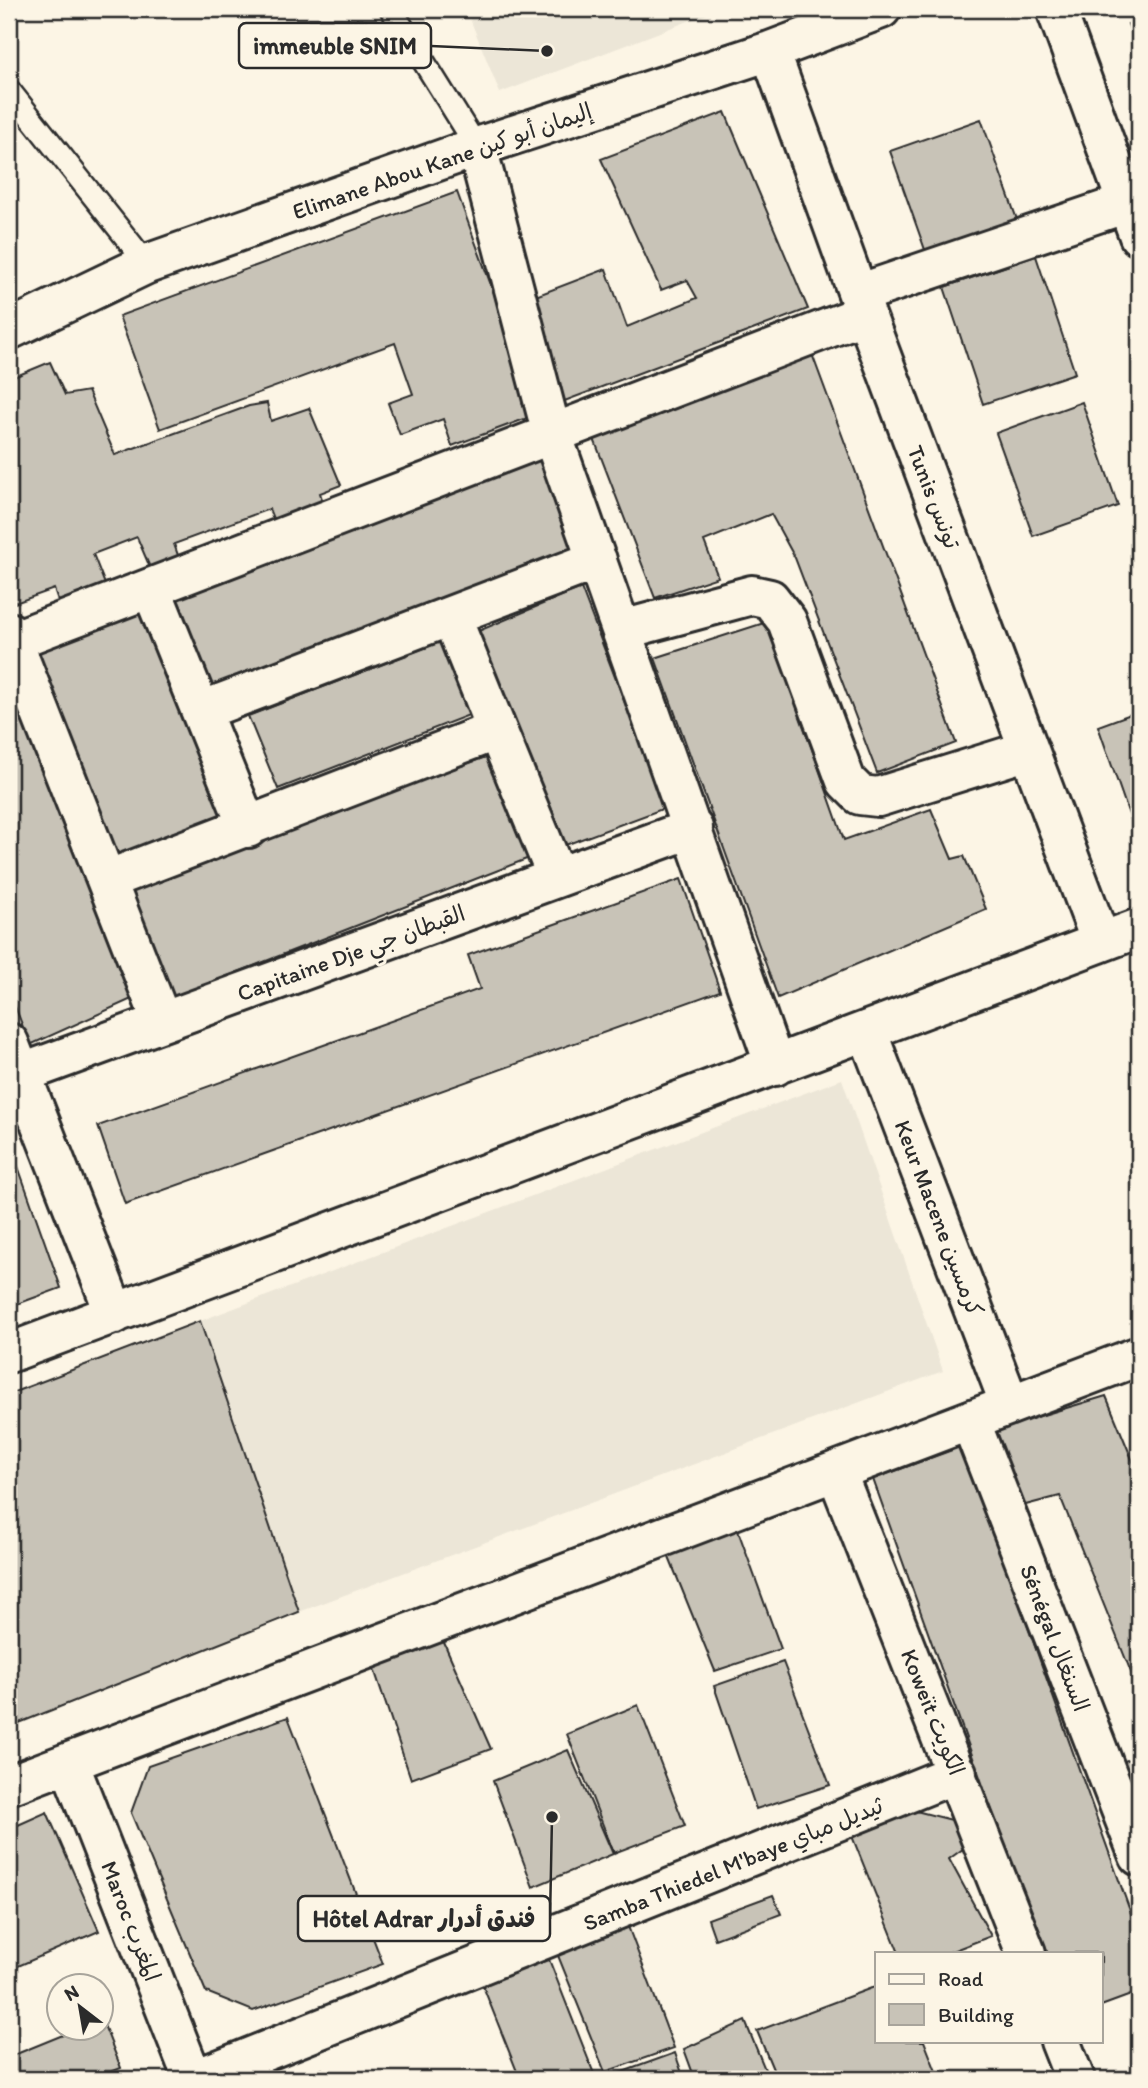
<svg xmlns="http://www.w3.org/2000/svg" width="1148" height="2088" viewBox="0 0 1148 2088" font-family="Itim,'Playpen Sans Arabic',sans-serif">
	<rect width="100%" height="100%" fill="#fcf5e5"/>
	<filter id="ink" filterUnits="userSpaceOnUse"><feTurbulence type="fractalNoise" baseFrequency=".0143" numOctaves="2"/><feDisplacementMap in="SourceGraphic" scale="14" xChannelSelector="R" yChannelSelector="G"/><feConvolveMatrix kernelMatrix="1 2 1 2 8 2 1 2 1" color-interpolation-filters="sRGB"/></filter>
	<g filter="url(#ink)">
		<path fill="#ece6d7" d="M466 9H720L500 93Z
			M842 1079 943 1371 299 1612 200 1321Z"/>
		<path fill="#c8c3b7" stroke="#2b2b2b" stroke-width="2" d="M1139 19V55L1128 24Z
			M725 112 808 309 562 402 525 300 606 269 627 327 697 298 687 280 661 290 601 159Z
			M981 119 1020 228 929 261 890 151Z
			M457 192 538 414 452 446 443 419 400 435 388 403 413 394 395 343 160 429 119 316Z
			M1036 256 1075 373 983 404 944 287Z
			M812 354 956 743 877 773 795 558 771 514 704 541 718 577 655 598 591 431Z
			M50 362 65 395 88 391 115 455 249 406 267 403 271 421 309 408 341 485 320 493 325 508 276 526 269 509 174 544 179 558 151 570 137 537 93 554 108 592 61 609 54 589 15 603 9 589V559L11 557 9 552V379Z
			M1082 402 1118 506 1033 536 996 433Z
			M539 452 580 550 204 693 168 588Z
			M581 588 665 808 560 847 469 635Z
			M137 598 224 818 111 864 29 640Z
			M767 622 844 840 931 809 952 859 964 856 986 909 778 998 655 658Z
			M445 640 469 715 278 789 248 716Z
			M9 645 145 993 30 1045 9 991Z
			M1139 711V827L1134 829 1098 726Z
			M494 754 542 853 164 1001 123 889Z
			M681 879 720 991 125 1204 98 1126 480 989 468 955Z
			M9 1141 61 1288 9 1307Z
			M200 1321 299 1612 9 1727V1394Z
			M1106 1396 1139 1476V1692L1060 1496 1018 1507 987 1432Z
			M963 1446 1139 1936V1992L1101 2006V1953H1043L873 1479Z
			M736 1525 781 1649 715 1671 666 1550Z
			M438 1629 491 1749 411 1779 370 1657Z
			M783 1662 830 1785 756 1809 714 1686Z
			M638 1705 685 1826 614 1853 567 1734Z
			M288 1717 383 1964 253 2011 206 1992 131 1813 148 1766Z
			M568 1750 613 1854 533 1887 493 1781Z
			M1139 1755V1825L1115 1765Z
			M908 1809 952 1820 967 1846 949 1859 991 1936 947 1953H899L850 1831Z
			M47 1812 99 1931 9 1970V1829Z
			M773 1895 781 1914 715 1939 708 1919Z
			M626 1921 674 2048 605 2072 555 1948Z
			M548 1957 596 2079H520L481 1981Z
			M877 1986V2041H924L939 2079H777L757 2031Z
			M102 2020 121 2068 93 2079H9V2057L80 2028H102Z
			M745 2021 769 2079H695L684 2049Z
			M675 2053 684 2079H607L606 2078Z
			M322 2069 327 2079H302Z"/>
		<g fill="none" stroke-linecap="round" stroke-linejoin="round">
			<g stroke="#2b2b2b" stroke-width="26">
				<path id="service" d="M391 9 477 147
					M9 90 147 264"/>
			</g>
			<g stroke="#2b2b2b" stroke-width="44">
				<path id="minor" d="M1056 9 1139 236
					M770 51 858 294 1101 942
					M477 147 552 434 775 1066
					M858 294 1127 203
					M9 330 147 264 477 147 770 51 881 9
					M151 588 248 828
					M451 616 497 730
					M622 630 752 595 770 599 787 621 846 781 860 795 878 797 1029 750
					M9 632 162 1022
					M12 641 865 314
					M201 711 597 560
					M107 880 497 730 557 877
					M867 1031 1010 1405
					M9 1043 115 1314
					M9 1078 693 828
					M9 1353 1139 928
					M970 1420 1139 1856
					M836 1471 1026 1953
					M69 1763 193 2079
					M9 1785 1139 1356
					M1060 2041 1075 2079
					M196 2079 957 1773"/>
			</g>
			<use href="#service" stroke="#fcf5e5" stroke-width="21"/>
			<use href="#minor" stroke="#fcf5e5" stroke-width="38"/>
		</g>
	</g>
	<g text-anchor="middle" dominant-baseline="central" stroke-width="6" stroke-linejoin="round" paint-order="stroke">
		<g font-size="23" fill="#2b2b2b" stroke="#fcf5e5">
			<text transform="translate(442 161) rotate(-19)">Elimane Abou Kane إليمان أبو كين</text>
			<text transform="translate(934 497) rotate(69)">Tunis تونس</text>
			<text transform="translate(351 953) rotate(-20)">Capitaine Dje القبطان جي</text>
			<text transform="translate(939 1218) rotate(69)">Keur Macene كرمسين</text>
			<text transform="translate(1055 1638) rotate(69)">Sénégal السنغال</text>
			<text transform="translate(933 1712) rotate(68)">Koweït الكويت</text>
			<text transform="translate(733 1864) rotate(-22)">Samba Thiedel M'baye ثيديل مباي</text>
			<text transform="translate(131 1921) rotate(69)">Maroc المغرب</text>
		</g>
	</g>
	<path fill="none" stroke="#2b2b2b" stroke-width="2.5" d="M547 51L431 46M552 1817L550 1919"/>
	<g fill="#2b2b2b" stroke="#fcf5e5" stroke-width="2.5">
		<circle cx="547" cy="51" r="7"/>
		<circle cx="552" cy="1817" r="7"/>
	</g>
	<g fill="#fcf5e5" stroke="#2b2b2b" stroke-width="2.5">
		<rect x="239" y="23" width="192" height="45" rx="7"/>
		<rect x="298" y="1896" width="252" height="45" rx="7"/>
	</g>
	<g font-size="24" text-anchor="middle" font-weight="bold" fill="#2b2b2b">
		<text x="335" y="54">immeuble SNIM</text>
		<text x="424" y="1927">Hôtel Adrar فندق أدرار</text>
	</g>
	<rect width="1148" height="2088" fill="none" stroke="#fcf5e5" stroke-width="35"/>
	<rect x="18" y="18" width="1113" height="2053" fill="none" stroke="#2b2b2b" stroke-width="2.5" filter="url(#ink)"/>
	<rect x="875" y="1952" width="228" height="91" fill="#fcf5e5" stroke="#a8a49b" stroke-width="2"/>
	<rect x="889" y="1974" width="35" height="10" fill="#fcf5e5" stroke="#a8a49b" stroke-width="2"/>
	<text x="938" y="1986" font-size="21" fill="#2b2b2b">Road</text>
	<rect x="889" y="2004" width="35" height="21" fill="#c8c3b7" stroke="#a8a49b" stroke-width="2"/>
	<text x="938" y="2022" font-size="21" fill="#2b2b2b">Building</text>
	<g transform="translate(80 2007) rotate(329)"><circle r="33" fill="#fcf5e5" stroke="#a8a49b" stroke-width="2"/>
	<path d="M0-5L12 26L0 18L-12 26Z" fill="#2b2b2b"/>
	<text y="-10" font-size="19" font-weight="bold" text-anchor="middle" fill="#2b2b2b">N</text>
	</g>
</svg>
